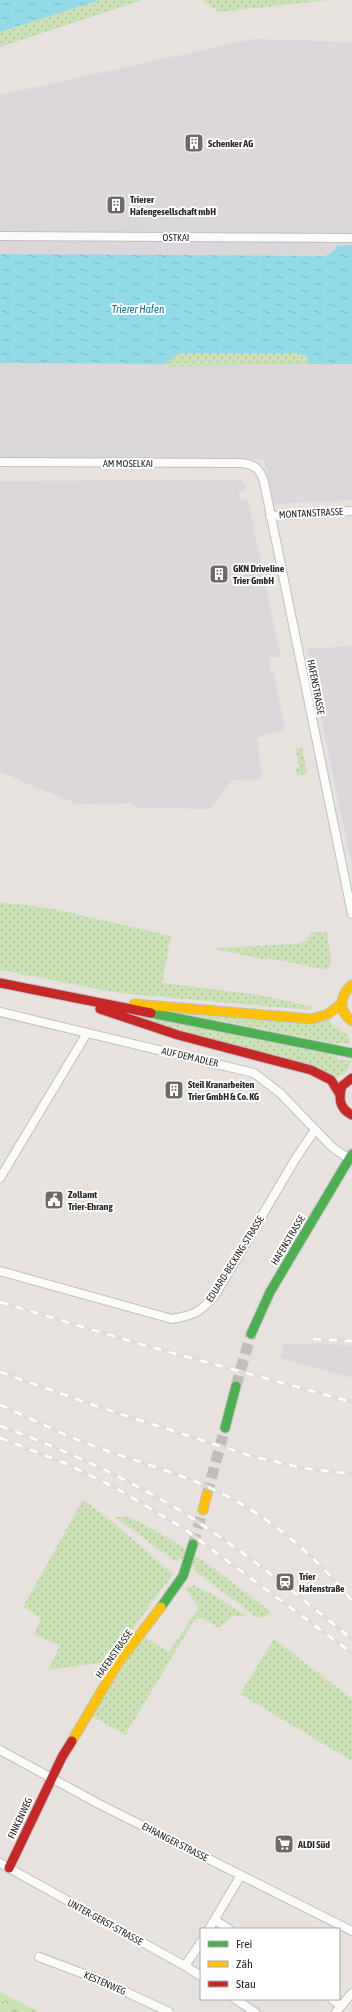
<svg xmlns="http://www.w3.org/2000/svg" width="352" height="2012" viewBox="0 0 352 2012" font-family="'Asap Condensed',sans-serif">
	<defs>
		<pattern id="grass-dots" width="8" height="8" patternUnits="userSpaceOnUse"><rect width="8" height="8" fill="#cde1b7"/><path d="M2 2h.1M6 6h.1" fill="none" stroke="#b0c19d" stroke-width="1.8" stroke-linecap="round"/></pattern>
		<pattern id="forest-crowns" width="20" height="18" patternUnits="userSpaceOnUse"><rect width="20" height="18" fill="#cde1b7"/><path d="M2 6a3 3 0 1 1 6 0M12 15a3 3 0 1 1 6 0" fill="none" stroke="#b0c19d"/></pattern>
		<pattern id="water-ripples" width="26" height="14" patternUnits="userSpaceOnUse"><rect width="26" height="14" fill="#92dae8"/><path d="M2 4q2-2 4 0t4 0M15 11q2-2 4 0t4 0" fill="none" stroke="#7ebbc7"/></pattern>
	</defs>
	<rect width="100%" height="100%" fill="#e7e2de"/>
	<path fill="#dbd7da" d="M253 39 352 42V245L336 246 335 250 325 256 0 254V95Z
		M179 353 308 359 309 364H352V500L274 504 264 459 0 457V363L165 364Z
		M239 480 245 484 246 490 239 492 241 501 248 500 280 654 281 657H270V672H273L275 678 285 730 257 737 262 779 232 780 209 809 139 808 130 803 77 804 0 772V481Z
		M352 646V867L307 649Z
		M323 1343 352 1346V1378L280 1358 284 1344Z"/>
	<path fill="url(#grass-dots)" d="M100 0H143L0 47V32Z
		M201 0H330L219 12Z
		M179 353H297L306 356 309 364 170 366 165 364Z
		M302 747 307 773 297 776 295 768 299 767 296 748Z
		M0 902 55 909 171 936 162 983 260 995 314 1007 309 1010 118 993 0 970Z
		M312 932H327L331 960 328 970 268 958V960L214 949 215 948 296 944 305 941Z
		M151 1007 329 1019 333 1025 348 1035 350 1044 338 1043V1044Z
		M134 1015 337 1056V1059L351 1061 348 1070 335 1079Z
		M83 1500 109 1519 173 1574 108 1662 48 1670 60 1646 34 1634 41 1618 23 1607Z
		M115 1517H130L175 1542 213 1568 271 1612 264 1618 256 1617 194 1570 195 1568 181 1558 176 1562Z
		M193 1585 208 1592 247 1616H233L219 1628 202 1618 195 1619 125 1735 92 1716 121 1665 143 1636 169 1652 199 1607 185 1588Z
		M274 1639 352 1699V1761L240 1694Z"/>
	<path fill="url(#forest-crowns)" d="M0 1991 1 1992 38 2012H0Z"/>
	<path fill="url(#water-ripples)" d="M0 0H100L0 32Z
		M352 245V364H309L306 356 297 353H179L165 364 0 363V254L325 256 335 250 336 246Z"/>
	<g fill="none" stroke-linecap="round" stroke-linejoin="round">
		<path stroke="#c1bdba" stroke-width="11" stroke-dasharray="11 5.5" stroke-linecap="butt" d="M236 1386 251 1334
			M207 1494 225 1428
			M193 1544 203 1510"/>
		<g stroke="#c1bfc0" stroke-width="10">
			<path id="street" d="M0 236 352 238
				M0 462 240 463C254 464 260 468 264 482L352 914
				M270 516 352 511
				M0 1012 254 1073 280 1093 332 1147 349 1159 351 1154
				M0 1178 87 1033
				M0 1271 172 1319C196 1315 202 1311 217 1292L296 1158 315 1130
				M0 1750 99 1804 352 1931
				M0 1863 185 1966 201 1976
				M215 1920 229 1929
				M209 1929 241 1875
				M39 1957 100 1980 169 2012
				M185 1966 201 1942
				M235 1999 255 2012
				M332 1999 341 2006
				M336 2012 352 1993"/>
		</g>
		<g stroke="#c1bfc0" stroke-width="11">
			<path id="fast" d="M151 1013 352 1053
				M251 1334 270 1292 352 1154
				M225 1428 236 1386
				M161 1607 183 1576 193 1544"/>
		</g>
		<g stroke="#c1bfc0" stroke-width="11">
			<path id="slow" d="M352 985C339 996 338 1011 352 1021
				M134 1004 312 1019 328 1014 341 1004
				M203 1510 207 1494
				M72 1741 118 1663 161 1607"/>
		</g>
		<g stroke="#c1bfc0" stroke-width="11">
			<path id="jam" d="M0 983 151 1013
				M100 1009 178 1035 311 1070 331 1080 339 1093
				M352 1078 342 1086C338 1099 340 1109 352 1115
				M9 1868 62 1757 72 1741"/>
		</g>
		<use href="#street" stroke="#fbfbfa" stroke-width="8"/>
		<use href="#fast" stroke="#4caf50" stroke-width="9"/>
		<use href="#slow" stroke="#ffc107" stroke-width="9"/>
		<use href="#jam" stroke="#c62828" stroke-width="9"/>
		<g stroke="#ddddde" stroke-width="4">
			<path id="rail" d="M0 1302 140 1344 352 1402
				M313 1339 352 1341
				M0 1372 102 1408 251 1456 302 1468 352 1474
				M0 1405C28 1417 55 1431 83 1442 127 1459 174 1471 217 1491 269 1516 316 1556 352 1601
				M0 1426C61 1448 120 1475 176 1508 238 1546 295 1593 352 1639
				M0 1438 67 1464 114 1487 183 1528 352 1653"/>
		</g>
		<use href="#rail" stroke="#fff" stroke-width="2.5" stroke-dasharray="8" stroke-linecap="butt"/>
	</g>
	<defs>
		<g id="building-square" transform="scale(1)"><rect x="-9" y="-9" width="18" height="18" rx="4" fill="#6c6a68" stroke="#fff"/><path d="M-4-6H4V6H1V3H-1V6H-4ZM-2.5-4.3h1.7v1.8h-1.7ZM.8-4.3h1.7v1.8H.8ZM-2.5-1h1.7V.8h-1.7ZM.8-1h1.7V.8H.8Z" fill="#fff"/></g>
		<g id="civic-square" transform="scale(1)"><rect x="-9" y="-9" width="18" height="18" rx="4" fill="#6c6a68" stroke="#fff"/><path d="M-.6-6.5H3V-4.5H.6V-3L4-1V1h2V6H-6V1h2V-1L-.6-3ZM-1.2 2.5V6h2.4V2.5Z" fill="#fff"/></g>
		<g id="station-square" transform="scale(1)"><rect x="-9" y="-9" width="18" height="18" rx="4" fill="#6c6a68" stroke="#fff"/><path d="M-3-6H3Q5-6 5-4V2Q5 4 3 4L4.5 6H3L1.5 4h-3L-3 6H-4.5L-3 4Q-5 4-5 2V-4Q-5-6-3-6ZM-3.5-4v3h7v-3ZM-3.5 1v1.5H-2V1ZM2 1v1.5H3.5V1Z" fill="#fff"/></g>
		<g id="supermarket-square" transform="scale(1)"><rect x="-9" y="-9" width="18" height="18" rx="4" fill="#6c6a68" stroke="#fff"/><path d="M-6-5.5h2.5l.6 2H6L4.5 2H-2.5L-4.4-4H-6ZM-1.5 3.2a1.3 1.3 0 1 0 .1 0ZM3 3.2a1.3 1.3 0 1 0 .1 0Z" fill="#fff"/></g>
	</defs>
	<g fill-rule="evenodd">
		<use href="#building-square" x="194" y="143"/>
		<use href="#building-square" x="116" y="205"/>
		<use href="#building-square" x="219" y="574"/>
		<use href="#building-square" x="174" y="1090"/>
		<use href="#civic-square" x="54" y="1200"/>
		<use href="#station-square" x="285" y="1582"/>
		<use href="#supermarket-square" x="284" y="1844"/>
	</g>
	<g text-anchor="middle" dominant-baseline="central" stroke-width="4" stroke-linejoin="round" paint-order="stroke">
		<g font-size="10" font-weight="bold" fill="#292929" stroke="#fff" text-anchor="start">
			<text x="208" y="143">Schenker AG</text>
			<text x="130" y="199">Trierer<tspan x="130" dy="12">Hafengesellschaft mbH</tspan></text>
			<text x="233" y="568">GKN Driveline<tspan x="233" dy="12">Trier GmbH</tspan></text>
			<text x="188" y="1084">Steil Kranarbeiten<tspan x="188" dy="12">Trier GmbH &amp; Co. KG</tspan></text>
			<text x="68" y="1194">Zollamt<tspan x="68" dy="12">Trier-Ehrang</tspan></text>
			<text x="299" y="1576">Trier<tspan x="299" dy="12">Hafenstraße</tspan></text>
			<text x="298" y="1844">ALDI Süd</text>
		</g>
		<g font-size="10" fill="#292929" stroke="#fff">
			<text x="176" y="237">OSTKAI</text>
			<text x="128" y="463">AM MOSELKAI</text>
			<text transform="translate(311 513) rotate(-3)">MONTANSTRASSE</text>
			<text transform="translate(316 687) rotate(79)">HAFENSTRASSE</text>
			<text transform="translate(190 1057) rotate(13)">AUF DEM ADLER</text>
			<text transform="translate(288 1240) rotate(-59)">HAFENSTRASSE</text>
			<text transform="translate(235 1259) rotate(-58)">EDUARD-BECKING-STRASSE</text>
			<text transform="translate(114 1654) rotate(-55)">HAFENSTRASSE</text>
			<text transform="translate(20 1818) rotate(-65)">FINKENWEG</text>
			<text transform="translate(175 1842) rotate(27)">EHRANGER STRASSE</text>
			<text transform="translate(105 1922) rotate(29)">UNTER-GERST-STRASSE</text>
			<text transform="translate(105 1983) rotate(23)">KESTENWEG</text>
		</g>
		<g font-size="11" font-style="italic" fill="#0f7397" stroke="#fff">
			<text x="138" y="309">Trierer Hafen</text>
		</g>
	</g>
	<rect x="200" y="1928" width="140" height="72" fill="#ffffff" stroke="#a9a9a9"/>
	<rect x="208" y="1941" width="20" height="6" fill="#4caf50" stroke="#a9a9a9"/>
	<text x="236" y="1948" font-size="12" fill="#292929">Frei</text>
	<rect x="208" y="1961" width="20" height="6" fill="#ffc107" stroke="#a9a9a9"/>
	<text x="236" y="1968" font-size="12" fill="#292929">Zäh</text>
	<rect x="208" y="1981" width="20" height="6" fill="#c62828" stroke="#a9a9a9"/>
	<text x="236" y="1988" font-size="12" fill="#292929">Stau</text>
</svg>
